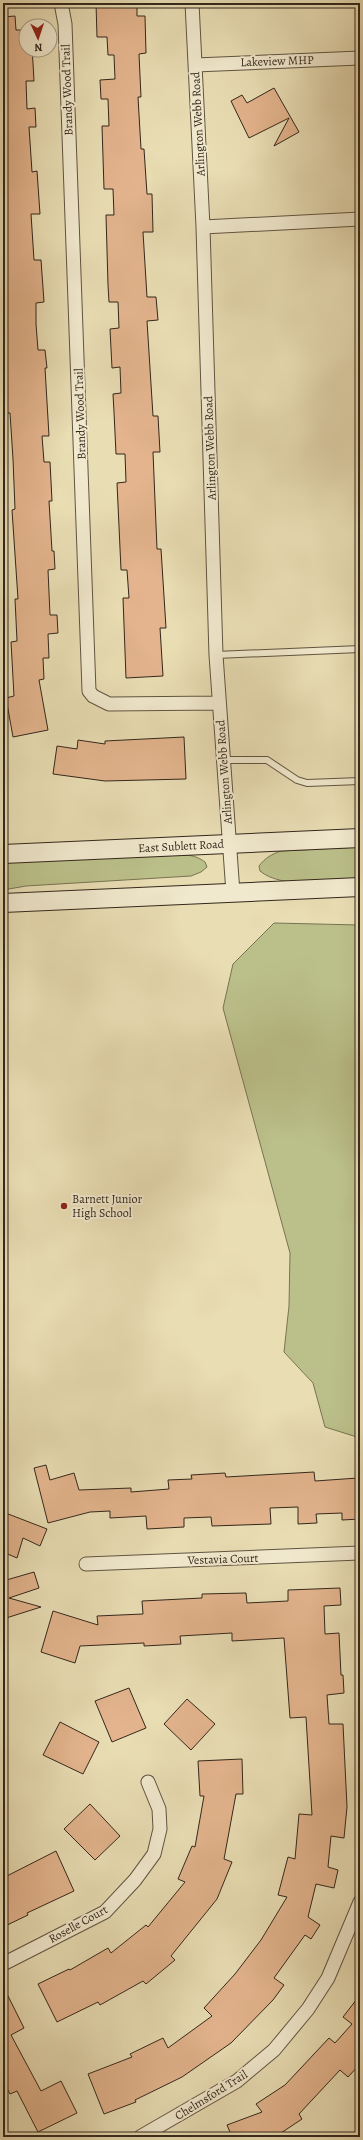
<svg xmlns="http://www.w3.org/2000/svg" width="363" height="2140" viewBox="0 0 363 2140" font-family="Alegreya,serif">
	<rect width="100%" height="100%" fill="#e9ddb4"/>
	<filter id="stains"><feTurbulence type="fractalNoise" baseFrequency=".005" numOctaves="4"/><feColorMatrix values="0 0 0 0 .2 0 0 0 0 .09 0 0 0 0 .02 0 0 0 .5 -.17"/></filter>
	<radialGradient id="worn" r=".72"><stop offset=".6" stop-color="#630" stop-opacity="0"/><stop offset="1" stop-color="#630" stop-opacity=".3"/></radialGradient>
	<path fill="#bbc08a" stroke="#777452" d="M360 847V879C331 880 283 890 260 871L259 866C265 858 272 854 281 851Z
		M183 855C192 855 198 857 205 862L207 867 201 872 191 876 26 886 3 890V862Z
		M274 923 360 925V1438L325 1427 313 1383 284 1352 289 1306 290 1253 223 1008 233 964Z"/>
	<path fill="#e3b48d" stroke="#33271b" d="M96 3H137V16H145L146 53 139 54 141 97H138L141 149H144L147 194H152L153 232H143L147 297H156L158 320 147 321 153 416H158L160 452H153L157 549H161L166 628H160L163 676 126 678 123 598H129L127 570H121L117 483 126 482 125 454H116L114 412 113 394 121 393 120 367 112 368 110 329 119 328 118 302H109L108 285 106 215H114L113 189H104L102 126H109L108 99H101L100 80 115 79 114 55H108L107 37H97Z
		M15 16 16 30H26V50H32L33 63 34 81H26L27 109 35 108 36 127H29L32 172 37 171 40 214H31L34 260H41L44 302 36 303V324L38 350H45L47 368H45L49 436H42L44 462H50L52 501H49L52 551H54L55 569 48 570 50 615H57L58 633 48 634 49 658H43L44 679 39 680 48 730 13 737 6 698 14 696 11 642 17 641 15 599H18L12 510 15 509 13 459 10 413H7L3 356V17Z
		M274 88 299 132 274 146 289 118 249 138 231 101 242 95 247 103Z
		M184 737 186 779 105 781 53 774 57 746 77 749 78 740 105 744V741Z
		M46 1465 50 1480 74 1473 79 1490 131 1488V1492L169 1489 168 1480 192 1479 191 1475 225 1473 226 1477 314 1472 315 1481 358 1478 360 1519 342 1520V1513L316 1514 317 1523 298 1524V1507L270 1508 271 1524 212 1526 211 1517 184 1518V1527L147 1529 146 1516 110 1518V1511L90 1512 48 1523 34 1468Z
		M3 1512 47 1529 40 1546 23 1538 17 1558 3 1552Z
		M34 1572 39 1588 9 1598 41 1607 3 1619V1581Z
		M340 1588 341 1605 324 1606 325 1634 339 1633 341 1675H343L344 1693 327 1695 329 1724H343L347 1807 344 1838 331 1836 328 1867 338 1870 334 1888 316 1884 308 1917 320 1925 311 1939 305 1935 274 1978 284 1985 273 2000 231 2043 182 2077 135 2100 136 2102 104 2114 88 2074 132 2057 130 2054 163 2038 168 2048 212 2016 204 2008 235 1974 261 1940 287 1897 278 1895 288 1857 295 1859 299 1814 312 1815 306 1717 290 1718 284 1638 232 1641V1633L180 1636 181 1644 144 1646V1643L80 1646 75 1663 41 1652 53 1611 98 1625 97 1616 143 1614 142 1601 202 1598V1594L246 1593 247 1603 288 1601V1590Z
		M129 1688 146 1728 112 1742 95 1701Z
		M187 1699 215 1724 191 1750 164 1724Z
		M60 1722 99 1742 83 1774 43 1755Z
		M242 1759 243 1794H236L224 1859 232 1862 217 1899 171 1956 175 1960 146 1984 143 1981 100 2005 98 2002 57 2022 38 1984 69 1969 70 1970 108 1948 111 1953 146 1925 148 1927 185 1882 178 1879 192 1846 195 1847 204 1796H200L198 1761Z
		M90 1804 120 1836 95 1860 64 1829Z
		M56 1851 74 1891 27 1913 28 1915 3 1927V1878Z
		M3 1986 24 2028 11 2035 41 2091 61 2081 77 2113 38 2132 17 2091 10 2094 3 2081Z
		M360 1995V2064L348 2077 340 2070 299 2114 302 2119 275 2137H232L227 2125 262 2112 256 2104 285 2085 329 2038 335 2043 352 2024 343 2017Z"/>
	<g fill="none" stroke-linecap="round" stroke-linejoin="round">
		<g stroke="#605441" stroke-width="8">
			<path id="lane" d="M216 655 360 649
				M223 760H267L297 780 307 783 360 781"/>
		</g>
		<g stroke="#605441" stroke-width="15">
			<path id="street" d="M61 3 65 24 89 691 93 696 109 704 219 703
				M192 3 203 227 216 655 233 893
				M195 65 360 58
				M203 227 360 219
				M86 1564 360 1553
				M3 1964 105 1912 135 1880 154 1854 160 1829 159 1809 148 1782
				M140 2137 237 2081 274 2050 308 2009 328 1978 360 1902"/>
		</g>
		<g stroke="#33271b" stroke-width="20">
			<path id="secondary" d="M3 854 360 838
				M3 903 360 887"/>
		</g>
		<use href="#lane" stroke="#f1e9ce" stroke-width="6"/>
		<use href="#street" stroke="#f1e9ce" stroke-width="13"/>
		<use href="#secondary" stroke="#f1e9ce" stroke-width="18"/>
	</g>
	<circle fill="#8f2418" stroke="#f1e9ce" stroke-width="1.5" cx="64" cy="1206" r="4"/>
	<g text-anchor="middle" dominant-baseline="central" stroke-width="4" stroke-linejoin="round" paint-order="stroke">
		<g font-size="12" fill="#33271b" stroke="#f1e9ce">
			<text transform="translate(277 61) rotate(-2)">Lakeview MHP</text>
			<text transform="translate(67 90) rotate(-92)">Brandy Wood Trail</text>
			<text transform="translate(198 124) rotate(-93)">Arlington Webb Road</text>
			<text transform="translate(80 414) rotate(-92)">Brandy Wood Trail</text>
			<text transform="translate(210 448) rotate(-92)">Arlington Webb Road</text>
			<text transform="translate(224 772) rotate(-94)">Arlington Webb Road</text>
			<text transform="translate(181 846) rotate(-3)">East Sublett Road</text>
			<text transform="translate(223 1559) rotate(-2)">Vestavia Court</text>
			<text transform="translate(78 1924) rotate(-29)">Roselle Court</text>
			<text transform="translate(211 2095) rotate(-32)">Chelmsford Trail</text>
		</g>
		<g font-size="12" fill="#33271b" stroke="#f1e9ce" text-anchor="start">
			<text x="72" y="1199">Barnett Junior<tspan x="72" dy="14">High School</tspan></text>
		</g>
	</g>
	<rect width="363" height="2140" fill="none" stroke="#e9ddb4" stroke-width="16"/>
	<rect x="4" y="4" width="355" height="2132" fill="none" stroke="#33271b" stroke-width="2"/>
	<rect x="8" y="8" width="347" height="2124" fill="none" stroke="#33271b"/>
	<g transform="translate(38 38) rotate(177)"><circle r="19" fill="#f1e9ce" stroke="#a59b86"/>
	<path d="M0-3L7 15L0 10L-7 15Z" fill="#8f2418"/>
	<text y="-6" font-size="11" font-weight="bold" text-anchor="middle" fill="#33271b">N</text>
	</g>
	<rect width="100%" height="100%" filter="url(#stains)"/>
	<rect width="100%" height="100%" fill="url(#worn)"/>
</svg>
